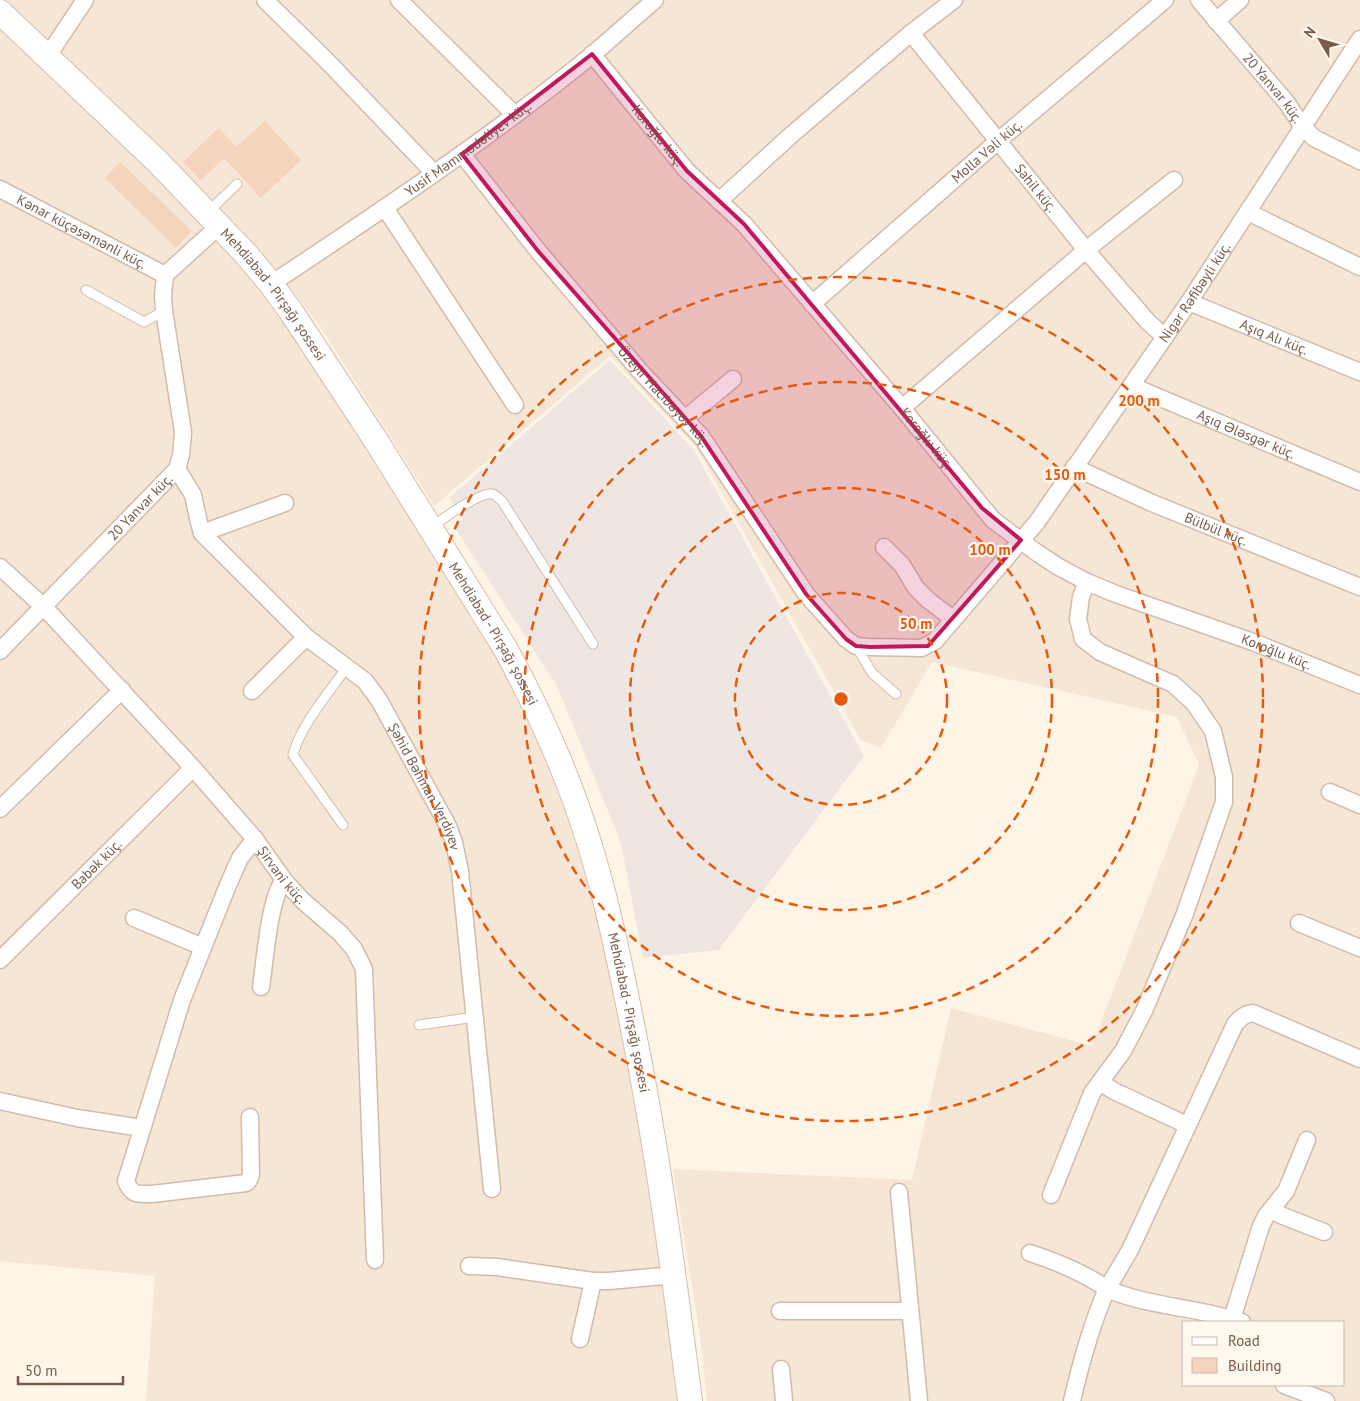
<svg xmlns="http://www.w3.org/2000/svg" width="1360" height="1401" viewBox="0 0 1360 1401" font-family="'PT Sans',sans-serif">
	<rect width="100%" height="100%" fill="#fef5e7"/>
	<path fill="#f6e6d5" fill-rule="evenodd" d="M0 0H1360V1401H707L701 1342 673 1169 912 1180 951 1008 1092 1046 1199 765 1177 717 932 662 881 748 861 740 696 447 610 356 434 506 322 329 261 252 162 153ZM1184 1322H1344V1385H1184Z
		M0 25 37 64 159 178 234 257 278 312 474 617 528 717 566 814 598 916 631 1075 651 1194 679 1401H146L155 1276 0 1261Z"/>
	<path fill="#eee7e1" d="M610 360 693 449 864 756 719 950 643 958 621 843 557 686 454 526 463 519 449 498Z"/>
	<path fill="#f5d3bd" d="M265 121 301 160 261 198 224 158 201 180 183 162 219 128 236 147Z
		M120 162 192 231 176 248 105 178Z"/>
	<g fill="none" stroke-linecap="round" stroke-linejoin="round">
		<g stroke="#d1bcac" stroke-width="11">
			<path id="lane" d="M207 213 237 184
				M86 290 144 322 164 311
				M430 528C441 520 481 491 493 494 496 495 499 499 502 501L593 644
				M856 646 872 673 896 694
				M343 825 293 755C300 726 330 691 347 667
				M419 1025 475 1017"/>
		</g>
		<g stroke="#d1bcac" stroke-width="19">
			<g id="street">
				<path d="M265 0 328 62 434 173"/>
				<path d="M399 0 515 115"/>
				<path id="s1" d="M1199 0 1287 103 1302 126 1314 138 1360 161"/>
				<path d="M1216 21 1240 0"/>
				<path id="s2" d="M911 33 1086 250 1148 322 1165 337"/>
				<path id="s3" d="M592 54 687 171 744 224 902 408 993 520 1036 552 1057 566 1087 582 1116 594 1253 642 1360 685"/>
				<path d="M47 57 85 0"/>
				<path id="s4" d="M462 154 538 251 640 371 701 436 806 594 846 639 856 646 870 647 922 648 935 641 1037 522 1189 302 1360 39"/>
				<path id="s5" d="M0 189 165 275"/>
				<path d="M719 201 790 136 911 33 954 0"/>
				<path d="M385 208 515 405"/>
				<path d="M1248 212 1360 267"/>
				<path id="s6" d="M271 284C381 211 490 138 592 55 613 37 634 18 655 0"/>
				<path id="s7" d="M1189 302 1360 372"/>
				<path id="s8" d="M812 304 998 141 1165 0"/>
				<path id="s9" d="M1132 386 1360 482"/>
				<path d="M902 408 1086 250 1174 180"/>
				<path d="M686 418 733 379"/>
				<path id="s10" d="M1074 467 1152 503 1360 587"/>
				<path id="s11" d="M177 469 193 495 199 523 202 533 306 637 365 681 379 700 448 826 454 842 460 871 492 1189"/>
				<path d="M202 533 285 503"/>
				<path d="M884 547 902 565 916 588 928 600 953 619"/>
				<path id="s12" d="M0 567 44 607 193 768 255 839 284 880 302 900 340 933 354 949 364 969 375 1260"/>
				<path id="s13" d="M0 651 177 469 181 455 183 432 164 311 163 296 165 275 219 226"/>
				<path d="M252 691 306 637"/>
				<path d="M1330 792 1360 805"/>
				<path d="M0 809 122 690"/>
				<path d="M134 918 203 947"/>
				<path d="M1299 923 1360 948"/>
				<path id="s14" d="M0 960 193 768"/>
				<path d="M261 987C265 961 269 899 284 880"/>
				<path d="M1100 1082 1114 1091 1187 1125"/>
				<path d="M0 1101 77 1118 142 1128"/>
				<path d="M250 1117 251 1175 249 1180 246 1183 152 1194C138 1194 132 1196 126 1181L182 1000 228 885 240 858 255 839"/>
				<path d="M899 1192 919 1401"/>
				<path d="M1051 1195 1092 1093 1123 1051 1144 1011 1184 916 1224 802V777L1213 731 1194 703 1173 684 1100 652 1083 639 1078 619 1081 597 1087 582"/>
				<path d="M1271 1210 1283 1216 1324 1232"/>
				<path d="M1030 1253C1058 1262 1083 1272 1107 1289L1130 1250 1235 1024C1241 1018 1244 1014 1253 1013L1360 1059"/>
				<path d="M469 1266 497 1267 593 1281H609L674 1275"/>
				<path d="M780 1311H909"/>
				<path d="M1232 1319 1261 1226 1266 1216 1286 1191 1307 1140"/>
				<path d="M580 1339 593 1281"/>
				<path d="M781 1369 784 1401"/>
				<path d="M1284 1385 1326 1401"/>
				<path d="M1072 1401C1081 1362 1091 1325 1107 1289 1150 1307 1198 1307 1242 1322"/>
			</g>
		</g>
		<g stroke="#d7beab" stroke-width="26">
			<g id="secondary">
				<path id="s15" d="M0 12 158 162 245 253 271 284 292 313 375 439 505 648C540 712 570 779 591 849 609 908 621 969 633 1029 658 1152 674 1276 690 1401"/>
			</g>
		</g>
		<use href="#lane" stroke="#fff" stroke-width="9"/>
		<use href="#street" stroke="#fff" stroke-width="16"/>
		<use href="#secondary" stroke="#fff" stroke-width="24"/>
	</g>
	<path fill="#c2185b" fill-opacity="0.2" stroke="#c2185b" stroke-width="4" stroke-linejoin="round" d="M592 54 687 171 744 224 982 508 1021 540 928 646 870 647 856 646 846 639 806 594 701 436 538 251 462 154Z"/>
	<g fill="none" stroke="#e8590c" stroke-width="2.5" stroke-dasharray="9 6">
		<circle cx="841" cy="699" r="106"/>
		<circle cx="841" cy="699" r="211"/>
		<circle cx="841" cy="699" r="317"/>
		<circle cx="841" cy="699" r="422"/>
	</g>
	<g text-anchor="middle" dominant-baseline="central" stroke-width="4.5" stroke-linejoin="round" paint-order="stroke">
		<g font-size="14" fill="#7a5a49" stroke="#fff8ef">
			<text stroke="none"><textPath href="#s1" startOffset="115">20 Yanvar küç.</textPath></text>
			<text stroke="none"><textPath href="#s3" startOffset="105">Koroğlu küç.</textPath></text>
			<text stroke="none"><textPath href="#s6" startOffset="239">Yusif Məmmədəliyev küç.</textPath></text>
			<text stroke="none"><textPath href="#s8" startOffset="232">Molla Vəli küç.</textPath></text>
			<text stroke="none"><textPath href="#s2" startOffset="199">Sahil küç.</textPath></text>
			<text stroke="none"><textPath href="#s5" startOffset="92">Kənar küçəsəmənli küç.</textPath></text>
			<text stroke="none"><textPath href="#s4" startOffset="1148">Nigar Rəfibəyli küç.</textPath></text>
			<text stroke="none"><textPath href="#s15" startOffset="394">Mehdiabad - Pirşağı şossesi</textPath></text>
			<text stroke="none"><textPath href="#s7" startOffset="92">Aşıq Alı küç.</textPath></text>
			<text stroke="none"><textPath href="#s4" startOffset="316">Üzeyir Hacıbəyov küç.</textPath></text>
			<text stroke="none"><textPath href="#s9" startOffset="124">Aşıq Ələsgər küç.</textPath></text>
			<text stroke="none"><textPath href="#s3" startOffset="510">Koroğlu küç.</textPath></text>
			<text stroke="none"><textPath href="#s13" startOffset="201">20 Yanvar küç.</textPath></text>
			<text stroke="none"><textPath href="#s10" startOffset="155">Bülbül küç.</textPath></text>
			<text stroke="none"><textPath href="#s15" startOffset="799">Mehdiabad - Pirşağı şossesi</textPath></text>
			<text stroke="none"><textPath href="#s3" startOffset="930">Koroğlu küç.</textPath></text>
			<text stroke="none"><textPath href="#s11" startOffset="412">Şəhid Bəhman Verdiyev</textPath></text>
			<text stroke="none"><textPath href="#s14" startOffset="136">Babək küç.</textPath></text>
			<text stroke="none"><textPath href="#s12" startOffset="418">Şirvani küç.</textPath></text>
			<text stroke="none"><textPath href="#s15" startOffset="1204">Mehdiabad - Pirşağı şossesi</textPath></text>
		</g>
	</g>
	<circle cx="841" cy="699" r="8" fill="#e8590c" stroke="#fff8ef" stroke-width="2.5"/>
	<g font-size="15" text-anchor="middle" font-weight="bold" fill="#e8590c" stroke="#fff8ef" stroke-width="4.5" stroke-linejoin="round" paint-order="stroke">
		<text x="1139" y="406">200 m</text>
		<text x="1065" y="480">150 m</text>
		<text x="990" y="555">100 m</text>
		<text x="916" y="629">50 m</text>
	</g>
	<rect x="1182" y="1321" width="162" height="65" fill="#fff8ef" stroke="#cab9ad"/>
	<rect x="1192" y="1337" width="25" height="8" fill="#ffffff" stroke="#cab9ad"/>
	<text x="1228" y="1346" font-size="15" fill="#7a5a49">Road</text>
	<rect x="1192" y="1358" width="25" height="15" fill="#f5d3bd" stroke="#cab9ad"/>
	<text x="1228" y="1371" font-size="15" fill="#7a5a49">Building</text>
	<g transform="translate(1320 40) rotate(308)" stroke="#fff8ef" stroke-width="4" paint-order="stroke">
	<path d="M0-4L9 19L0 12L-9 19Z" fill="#7a5a49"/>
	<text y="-8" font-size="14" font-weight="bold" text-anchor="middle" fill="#7a5a49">N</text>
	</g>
	<path d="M18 1376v8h105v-8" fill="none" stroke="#7a5a49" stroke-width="2.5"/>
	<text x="25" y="1376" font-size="15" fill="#7a5a49" stroke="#fff8ef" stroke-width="4" paint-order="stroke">50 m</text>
</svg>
